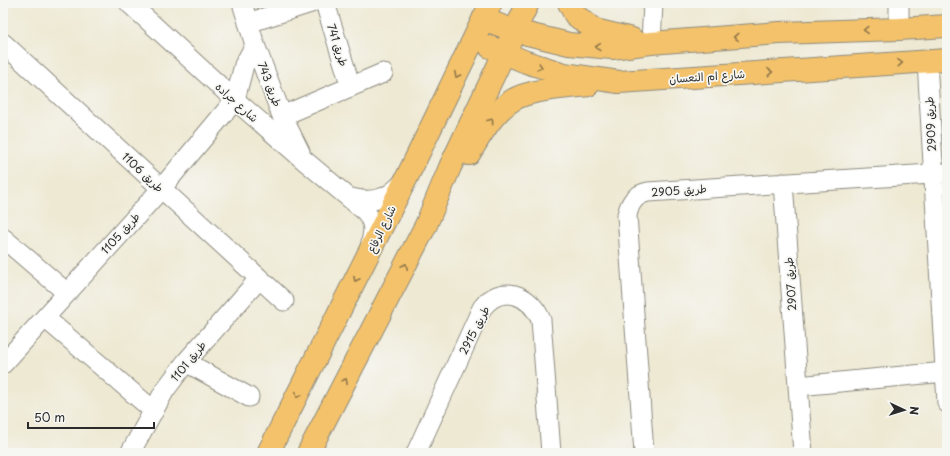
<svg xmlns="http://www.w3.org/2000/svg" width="950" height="456" viewBox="0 0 950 456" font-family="'Playpen Sans','Playpen Sans Arabic',sans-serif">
	<rect width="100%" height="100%" fill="#f6f6f2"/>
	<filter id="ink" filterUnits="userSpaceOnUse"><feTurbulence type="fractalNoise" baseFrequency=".025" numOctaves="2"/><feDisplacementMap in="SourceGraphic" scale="8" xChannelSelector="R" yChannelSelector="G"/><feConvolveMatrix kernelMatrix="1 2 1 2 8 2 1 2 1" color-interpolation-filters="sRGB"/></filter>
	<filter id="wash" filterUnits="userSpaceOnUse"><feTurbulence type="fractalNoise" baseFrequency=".012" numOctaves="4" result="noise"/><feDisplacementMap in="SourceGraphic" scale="16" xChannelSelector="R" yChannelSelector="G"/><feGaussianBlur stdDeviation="0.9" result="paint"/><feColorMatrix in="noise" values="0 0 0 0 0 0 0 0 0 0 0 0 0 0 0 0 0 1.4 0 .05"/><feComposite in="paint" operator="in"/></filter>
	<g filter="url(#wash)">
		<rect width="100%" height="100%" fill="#eee9d3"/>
	</g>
	<g filter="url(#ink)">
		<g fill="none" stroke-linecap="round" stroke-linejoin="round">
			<g stroke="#8c8a7f" stroke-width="21">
				<path id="minor" d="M129 3 235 100 305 161 366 212C376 226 373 231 370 248
					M242 3 255 45 282 116 300 152
					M325 3 351 87
					M248 23 311 3
					M899 29V3
					M3 43 284 301
					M651 43 653 3
					M927 61 947 403
					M282 116 383 73
					M783 183 803 453
					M348 197C372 204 388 200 404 181
					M3 238 67 293
					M45 318 154 411
					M186 362 249 397
					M3 364 161 189 235 100 244 65 255 45
					M798 386 945 372
					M130 453 165 390 186 362 259 279
					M416 453 482 308C501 283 530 294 541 320L551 453
					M644 453 627 215C630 202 635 195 648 192L947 173"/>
			</g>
			<g stroke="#8c8a7f" stroke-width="24">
				<path id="major" d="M569 3 575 15 595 30 632 39
					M483 19 515 31 569 44 612 48 651 43 779 33 899 29 947 26
					M490 47 526 62 564 74 619 82 947 60
					M469 154C481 135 493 112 513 100 531 89 567 88 588 85
					M268 453 408 175 491 3
					M308 453 426 225 450 167 528 3"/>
			</g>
			<use href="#minor" stroke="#fff" stroke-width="19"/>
			<use href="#major" stroke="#f4c26a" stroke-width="22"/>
		</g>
		<defs><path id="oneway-chevron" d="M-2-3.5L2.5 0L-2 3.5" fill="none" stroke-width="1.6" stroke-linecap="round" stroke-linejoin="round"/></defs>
		<g stroke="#90764a">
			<use href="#oneway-chevron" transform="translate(866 30) rotate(178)"/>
			<use href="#oneway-chevron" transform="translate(736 37) rotate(176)"/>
			<use href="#oneway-chevron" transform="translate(598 47) rotate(-175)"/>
			<use href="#oneway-chevron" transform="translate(900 63) rotate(-4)"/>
			<use href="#oneway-chevron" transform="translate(540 67) rotate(19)"/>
			<use href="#oneway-chevron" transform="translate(770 72) rotate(-4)"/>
			<use href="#oneway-chevron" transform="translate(457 75) rotate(116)"/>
			<use href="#oneway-chevron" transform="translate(491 121) rotate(-54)"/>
			<use href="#oneway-chevron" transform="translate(405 266) rotate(-63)"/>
			<use href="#oneway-chevron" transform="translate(356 279) rotate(117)"/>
			<use href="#oneway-chevron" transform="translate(345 381) rotate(-63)"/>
			<use href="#oneway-chevron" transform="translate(298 395) rotate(117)"/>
		</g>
	</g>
	<g text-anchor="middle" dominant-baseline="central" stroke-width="3.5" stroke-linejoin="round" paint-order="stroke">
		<g font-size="11" fill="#2b2b2b" stroke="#f6f6f2">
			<text transform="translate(338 45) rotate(72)">طريق 741</text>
			<text transform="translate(707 76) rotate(-4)">شارع ام النعسان</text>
			<text transform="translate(270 84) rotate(69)">طريق 743</text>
			<text transform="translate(237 102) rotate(42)">شارع جراده</text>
			<text transform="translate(930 124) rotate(-93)">طريق 2909</text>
			<text transform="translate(143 172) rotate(43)">طريق 1106</text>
			<text transform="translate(679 190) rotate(-4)">طريق 2905</text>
			<text transform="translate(381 229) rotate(-64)">شارع الرفاع</text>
			<text transform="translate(120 233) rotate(-48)">طريق 1105</text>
			<text transform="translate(790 284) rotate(-94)">طريق 2907</text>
			<text transform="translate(474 330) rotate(-63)">طريق 2915</text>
			<text transform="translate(188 361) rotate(-51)">طريق 1101</text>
		</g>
	</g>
	<rect width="950" height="456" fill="none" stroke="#f6f6f2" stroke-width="16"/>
	<g transform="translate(904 410) rotate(94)" stroke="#f6f6f2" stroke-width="3" paint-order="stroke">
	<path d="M0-3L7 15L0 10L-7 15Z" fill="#2b2b2b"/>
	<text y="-6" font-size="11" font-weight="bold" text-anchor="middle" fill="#2b2b2b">N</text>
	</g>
	<path d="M28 422v6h126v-6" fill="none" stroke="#2b2b2b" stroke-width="2"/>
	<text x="34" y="422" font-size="12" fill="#2b2b2b" stroke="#f6f6f2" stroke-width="3" paint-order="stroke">50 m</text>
</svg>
